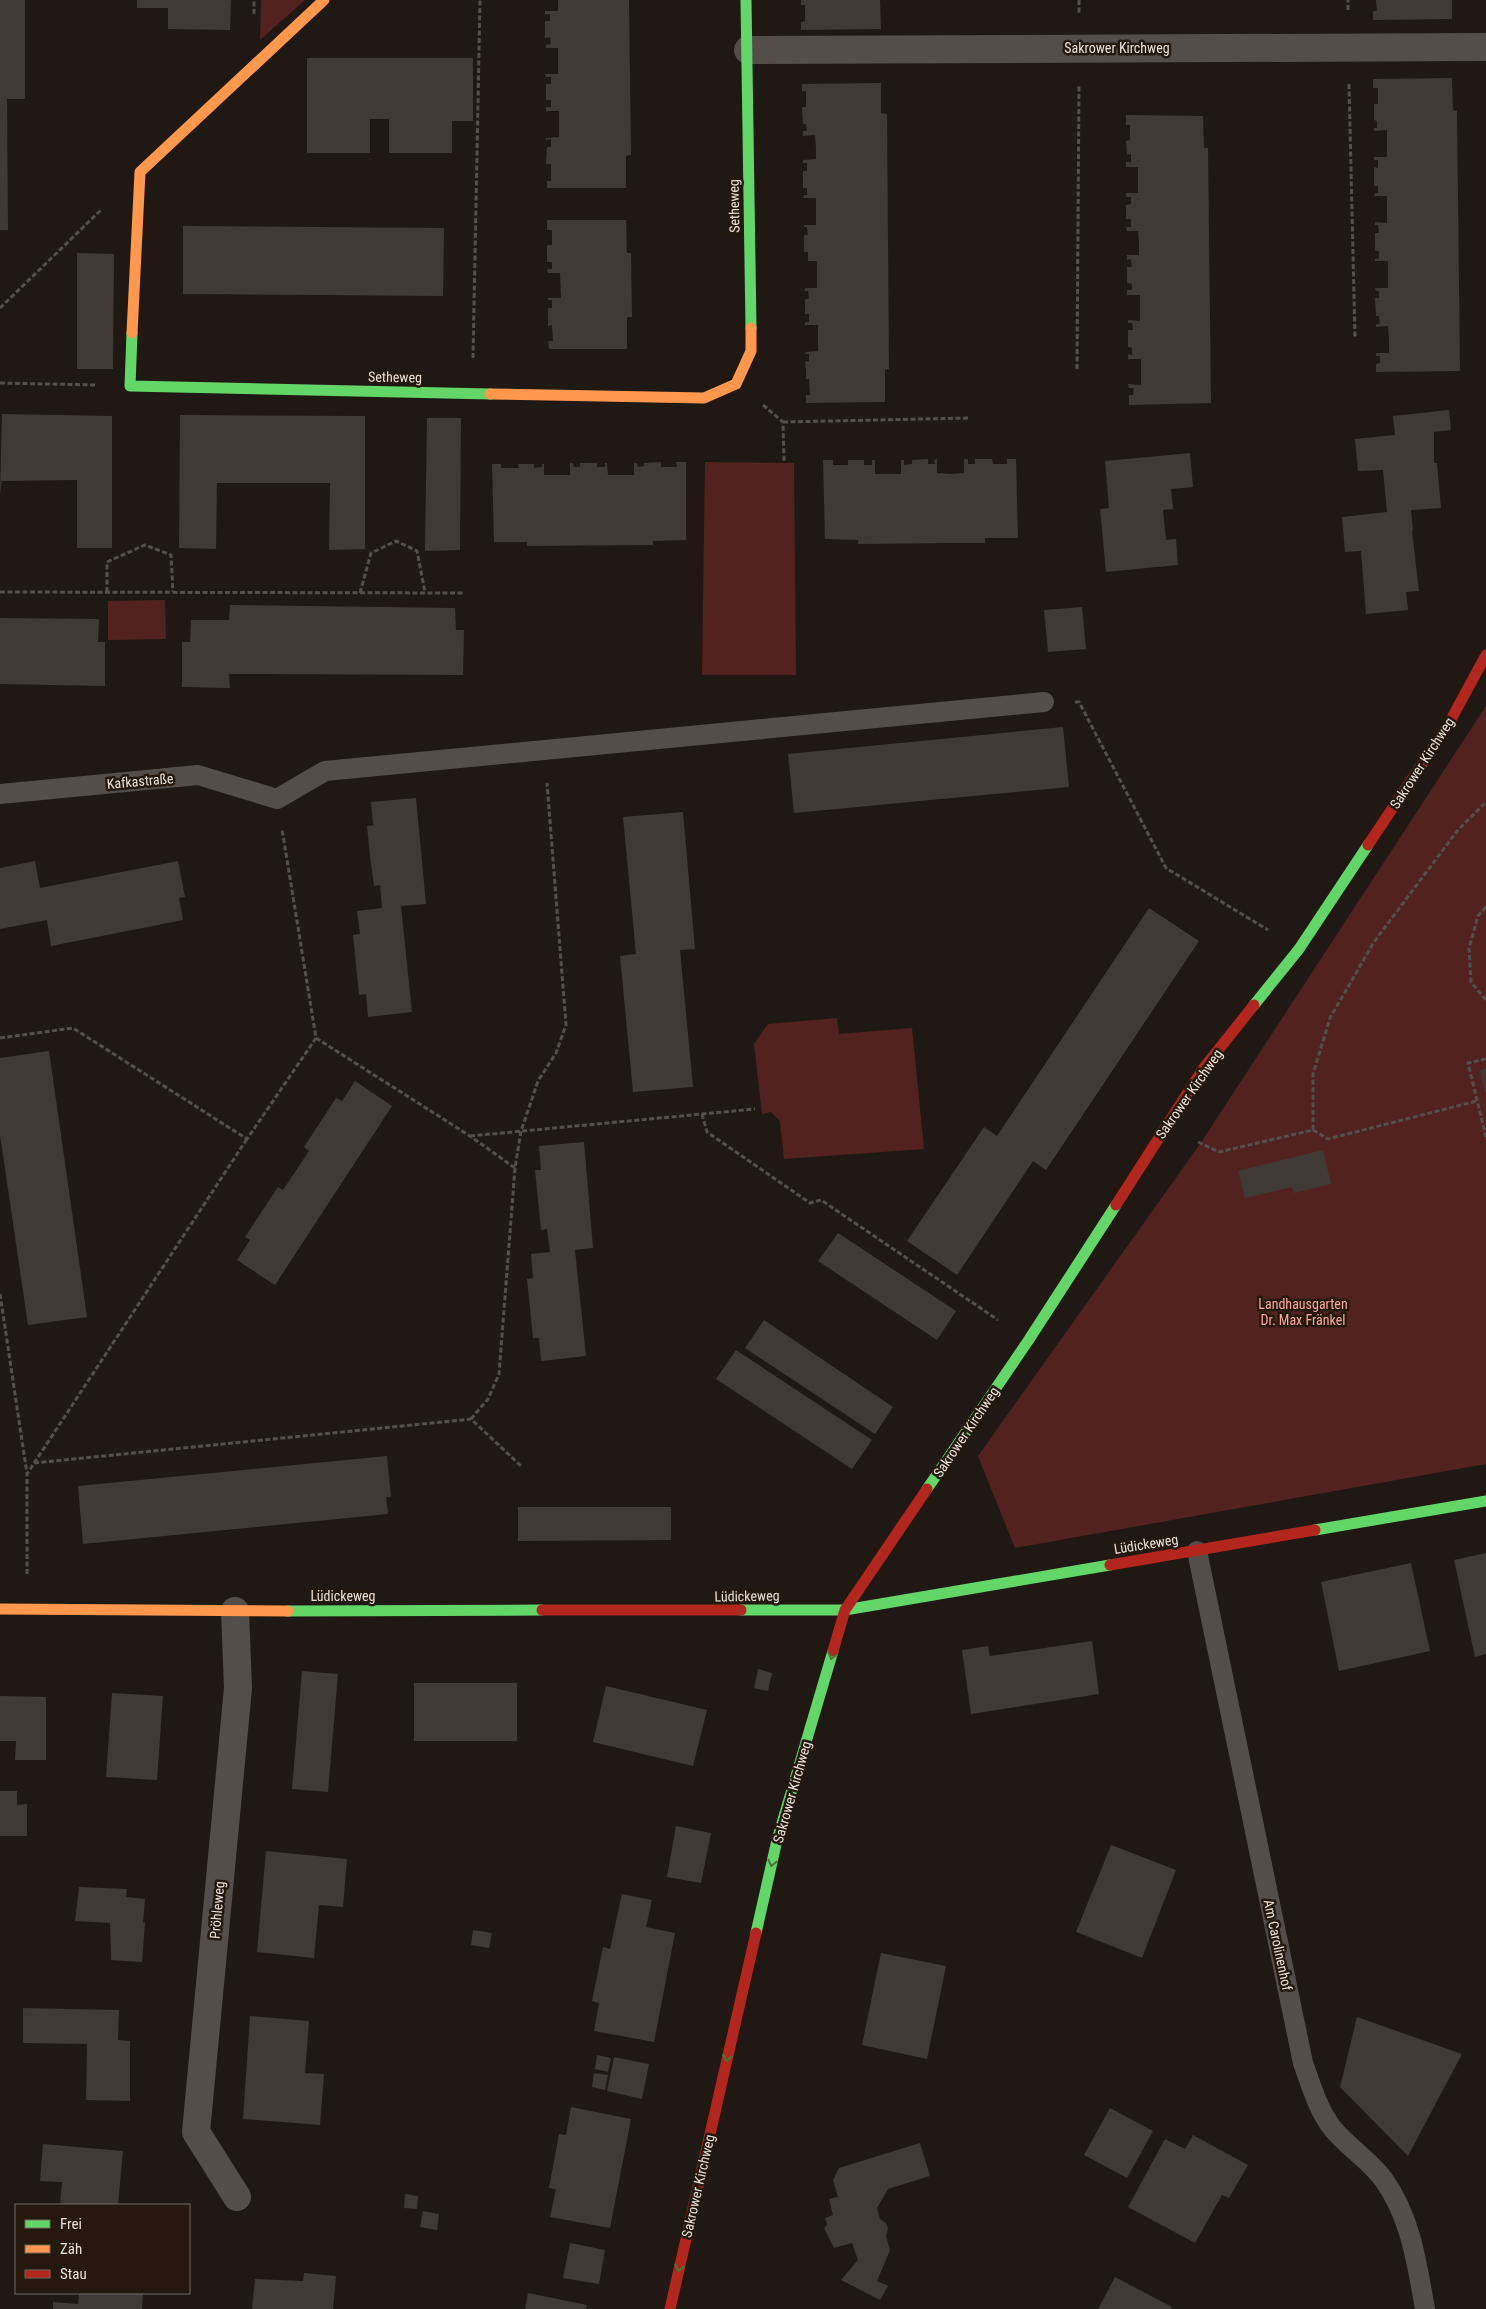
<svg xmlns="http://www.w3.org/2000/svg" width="1486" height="2309" viewBox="0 0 1486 2309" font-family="'Roboto Condensed',sans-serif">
	<rect width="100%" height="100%" fill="#201913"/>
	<path fill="#52231e" d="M261 0H305L260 40Z
		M705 462 794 463 796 675H702Z
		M165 600 166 639 108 640V601Z
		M1486 706V1464L1015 1548 978 1456 1200 1144Z
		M837 1018 839 1034 912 1028 924 1149 784 1159 780 1121 771 1112 762 1114 754 1044 768 1024Z"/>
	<path fill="#403a34" d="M0 0H25V99H7L8 230H0Z
		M137 0H231L230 30 168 29V8H137Z
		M558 0H629L631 155 626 156V188H547V181H551V164H546L547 147H551V139L546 140V138L559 137V111H546V107H551V100H546V84H551V77H546L545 74H558V48H546V45L551 44 550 37 545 38V21H550V14H545V11H558Z
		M801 0H880L881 29 801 30V22L805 21V5H801Z
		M1376 0H1452V19L1373 20V11H1377Z
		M307 58H473V121H452V153H389V119H370V153H307Z
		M1452 78 1453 110 1457 111 1460 371 1376 372V364L1380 363V356H1376V353H1389V340L1388 326 1376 327V324H1380L1379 316H1376L1375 298H1379V291H1376L1375 288H1388V261H1375V259L1379 258V251H1375V233H1379L1378 225H1375V222L1387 223V196H1374L1375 193H1378V186H1374V167L1378 168V160H1374V157H1387V130L1374 131V128H1377V121L1374 120V104H1378V88H1373V79Z
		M881 83V113L887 114 889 369 885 370V402L806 403V395H810L809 379H806V370L805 362 809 361V354H805L806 352 818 351V325H805V322H809V314H805V299H809L808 291H804L805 288H817V261H808V252H804V235H808L807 227H804V225H816V198H803L804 195H807V188H803V171H807V163H803V160L816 159V148L815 135 803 136V131H807L806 124H803L802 107H806V91H802V84Z
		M1126 115 1203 116 1204 148H1208L1211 403 1129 405V395H1133L1134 388H1129L1128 384 1141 385V359H1128V354L1132 355V348L1128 347V330H1133L1132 323H1128V320L1140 321V295H1127V290H1132V284L1127 283V267H1132L1131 259 1127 260V255H1139V244L1138 231H1127L1126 227H1131V219H1126V205L1131 204V197H1126V193H1138V167H1126V162H1131V154L1127 155 1126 141 1130 140V125H1126Z
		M547 220H626L627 253H631L632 317H627V349H549L548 341H553L552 325 548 326V308H552V300H548V298H561L560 273H548L547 269H552V262H547V245H552V230H547Z
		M183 226 444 228 443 296 183 294Z
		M77 253 114 254 113 369H77Z
		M1449 410 1451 430 1434 432V463H1437L1441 508 1411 510 1413 530 1412 531 1419 591 1406 592 1408 610 1366 614 1361 551 1345 552 1342 517 1387 512 1383 470 1358 471 1355 439 1395 435 1393 416Z
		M2 414 112 416V548H77V480L2 481 0 493Z
		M180 415 365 416V549L329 550 330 483H217L216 549 179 548Z
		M427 418H461L460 550 425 551Z
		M1190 453 1193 487 1171 489 1173 509 1163 510 1166 540 1176 539 1178 565 1106 572 1100 509 1109 508 1105 461Z
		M928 459V464H935L934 460 937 459V473L951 474 964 473V459H968V464H975V459H992L993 464H1007V459H1016L1018 538H985V543H953L858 544V540L825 539 823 460H833V465H848V460H864V465H872V460H875V474H901V460H904V465L912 464V460Z
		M661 462V467H677L676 462H686V540L653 541V545L527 546V542H494L492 464H501V468H519L518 464H534V468L542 467V464H544V475H570V463H573L574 467H580V463H597V467H605V463H607L608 475H634V463H637L638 467 644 466V463Z
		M230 605 455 608 456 630H464L463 675 229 674 230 688 182 687V642H190L191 620H229Z
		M1082 607 1086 649 1048 652 1044 610Z
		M0 618 99 619 98 642H105V686L0 684Z
		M1063 727 1069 787 794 813 788 754Z
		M416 798 426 904 401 906 412 1012 368 1017 366 994 359 995 353 935 360 934 357 911 382 908 380 885 374 886 370 856 367 826 373 825 371 802Z
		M683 812 695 949 680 950 693 1087 633 1092 620 956 636 954 623 817Z
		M35 861 40 888 178 861 185 897 179 898 183 920 51 946 47 920 0 929V868Z
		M1149 908 1199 941 1046 1170 1033 1161 957 1275 907 1241 984 1127 997 1136Z
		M49 1051 87 1317 28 1325 0 1135V1058Z
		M1486 1068V1092H1485L1480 1070Z
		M355 1081 392 1106 275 1285 237 1260 250 1240 245 1237 278 1187 283 1190 309 1151 304 1147 336 1098 342 1101Z
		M584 1142 593 1248 575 1250 586 1356 541 1361 539 1338H533L527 1279 533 1278 531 1254 550 1252 547 1229 541 1230 535 1170H541L539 1146Z
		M1323 1150 1331 1184 1294 1193 1292 1187 1245 1198 1238 1171Z
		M838 1233 956 1311 937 1340 818 1261Z
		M764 1320 893 1407 875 1434 745 1348Z
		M736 1350 872 1440 852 1469 716 1379Z
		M387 1456 391 1497H386L388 1514 83 1544 78 1486Z
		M518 1507H671V1540L518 1541Z
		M1486 1553V1654L1475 1657 1454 1560Z
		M1411 1563 1430 1651 1339 1671 1321 1582Z
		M1092 1641 1099 1694 971 1714 962 1650 988 1646 990 1656Z
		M758 1669 772 1673 768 1691 754 1688Z
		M302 1671 338 1674 328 1792 292 1789Z
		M414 1683H517V1741H414Z
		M606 1686 707 1710 693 1766 593 1742Z
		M112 1693 163 1696 157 1780 106 1777Z
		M0 1696 46 1697V1760H15L16 1741H0Z
		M0 1791H17V1805L27 1804V1836H0Z
		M676 1826 711 1833 701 1883 667 1877Z
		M1111 1845 1176 1870 1142 1958 1076 1932Z
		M266 1851 347 1859 343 1907 319 1905 314 1958 257 1952Z
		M79 1887 127 1889 126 1897 145 1899 143 1923 145 1922 142 1962 111 1960 110 1923 75 1921Z
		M622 1894 652 1900 646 1927 675 1933 654 2042 594 2031 599 2003 592 2001 603 1947 610 1949Z
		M473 1930 492 1933 489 1948 471 1945Z
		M881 1953 946 1966 927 2059 862 2045Z
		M23 2008 119 2010 118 2040 130 2041V2101L86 2100 87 2044 23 2043Z
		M250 2016 309 2021 305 2073 324 2074 320 2125 243 2119Z
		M1357 2017 1462 2054 1408 2156 1340 2087Z
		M597 2055 611 2058 608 2072 595 2069Z
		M614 2057 649 2064 642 2099 607 2091Z
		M594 2073 608 2075 605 2090 592 2087Z
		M571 2107 631 2119 610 2228 550 2217 556 2189 549 2188 559 2134 566 2135Z
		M1110 2108 1153 2131 1127 2178 1084 2155Z
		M1193 2135 1248 2165 1229 2198 1222 2195 1195 2243 1128 2207 1165 2139 1185 2149Z
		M920 2143 930 2176 888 2189 877 2208 880 2219 886 2223 888 2228 886 2236 890 2250 877 2281 888 2286 880 2300 841 2280 858 2260 852 2243 834 2248 824 2228 827 2225 825 2218 833 2215 829 2199 838 2197 833 2180 839 2168Z
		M43 2144 123 2151 118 2205H60L62 2182 40 2181Z
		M405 2194 418 2196 417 2209 404 2208Z
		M423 2211 439 2214 437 2230 420 2227Z
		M570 2243 605 2250 599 2284 563 2278Z
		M304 2273 336 2276 333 2309H252L255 2279 303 2281Z
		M1115 2277 1172 2307 1171 2309H1098Z
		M79 2293H143L142 2309H53V2302L78 2304Z
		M528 2293 587 2305 586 2309H525Z"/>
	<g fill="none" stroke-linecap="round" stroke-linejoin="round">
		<path stroke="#534f4a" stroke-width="3" stroke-dasharray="5 2.5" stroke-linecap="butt" d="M1079 0V14
			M1348 10V0
			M254 14V0
			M1349 84 1355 338
			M0 308 102 209
			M473 358 480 0
			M1077 369 1079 85
			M0 383 95 385
			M763 405 783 422 784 462
			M783 422 970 418
			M0 592 464 593
			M107 592V562L145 545 171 555 173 592
			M360 593 371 553 396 541 417 551 425 592
			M1075 702H1079L1166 868 1268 930
			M1486 907 1478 916 1469 948 1471 982 1486 1000
			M0 1038 73 1028 247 1139 316 1038 282 829
			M316 1038 470 1136 515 1168
			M1486 1059 1468 1063 1486 1137
			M702 1114 707 1132 810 1203 821 1200 998 1320
			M1313 1130 1328 1139 1477 1101
			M470 1136 755 1109
			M1198 1142 1219 1152 1313 1130V1074L1330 1018 1374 942 1458 830 1486 802
			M0 1294 27 1474 247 1139
			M471 1419 488 1399 499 1374 515 1168 521 1131 538 1081 556 1053 566 1025 547 783
			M34 1463 471 1419 521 1466
			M27 1574V1474"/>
		<path stroke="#534e49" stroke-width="20" d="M0 794 198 775 277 799 325 771 1044 702
			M1197 1551 1303 2063C1311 2085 1318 2110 1333 2129 1348 2147 1370 2161 1384 2180 1411 2218 1417 2264 1425 2309"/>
		<path stroke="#534e49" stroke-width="28" d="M748 50 1486 47
			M235 1611 238 1688 196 2132 237 2197"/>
		<path stroke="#63d668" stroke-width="11" d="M746 0 751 328
			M132 333 130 386 490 394
			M1254 1005 1299 949 1368 845
			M927 1489 1028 1341 1116 1205
			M1315 1530 1486 1501
			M741 1610H845L1110 1565
			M288 1611 542 1610
			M756 1933 777 1840 833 1651"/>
		<path stroke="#ff974d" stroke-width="11" d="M132 333 140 172 324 0
			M490 394 704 398 736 384 751 351V328
			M0 1609 288 1611"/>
		<path stroke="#b3261e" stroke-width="11" d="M1368 845 1448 725 1486 655
			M1116 1205 1203 1069 1254 1005
			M1110 1565 1315 1530
			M542 1610H741
			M833 1651 845 1610 927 1489
			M670 2309 756 1933"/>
	</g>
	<defs><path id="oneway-chevron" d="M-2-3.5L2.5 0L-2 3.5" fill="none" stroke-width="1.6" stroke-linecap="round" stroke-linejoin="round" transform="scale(1.25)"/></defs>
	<g stroke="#44783b">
		<use href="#oneway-chevron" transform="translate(832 1656) rotate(107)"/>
		<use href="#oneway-chevron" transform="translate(772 1863) rotate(103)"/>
		<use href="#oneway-chevron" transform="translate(727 2058) rotate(103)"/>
		<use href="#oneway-chevron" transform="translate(679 2268) rotate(103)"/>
	</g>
	<g text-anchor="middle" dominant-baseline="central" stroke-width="5" stroke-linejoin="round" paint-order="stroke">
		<g font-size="14" fill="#e9e1d9" stroke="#25190e">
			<text x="1117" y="48">Sakrower Kirchweg</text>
			<text transform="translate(734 206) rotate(-91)">Setheweg</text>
			<text transform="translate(395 377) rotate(1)">Setheweg</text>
			<text transform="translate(1422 763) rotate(-57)">Sakrower Kirchweg</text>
			<text transform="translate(140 781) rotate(-5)">Kafkastraße</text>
			<text transform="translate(1189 1094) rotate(-55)">Sakrower Kirchweg</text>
			<text transform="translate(966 1432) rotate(-56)">Sakrower Kirchweg</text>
			<text transform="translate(1146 1544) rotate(-9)">Lüdickeweg</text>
			<text x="343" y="1596">Lüdickeweg</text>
			<text transform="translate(747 1596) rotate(-1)">Lüdickeweg</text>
			<text transform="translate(792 1792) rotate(-74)">Sakrower Kirchweg</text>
			<text transform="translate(217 1910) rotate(-85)">Pröhleweg</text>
			<text transform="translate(1278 1945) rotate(78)">Am Carolinenhof</text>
			<text transform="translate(698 2186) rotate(-77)">Sakrower Kirchweg</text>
		</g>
		<g font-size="14" fill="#fca79d" stroke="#25190e">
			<text x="1303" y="1304">Landhausgarten<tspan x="1303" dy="16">Dr. Max Fränkel</tspan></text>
		</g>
	</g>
	<rect x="15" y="2204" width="175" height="90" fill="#25190e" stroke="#73695f"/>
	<rect x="25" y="2220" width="25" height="8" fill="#63d668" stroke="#73695f"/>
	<text x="60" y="2229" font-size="15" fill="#e9e1d9">Frei</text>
	<rect x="25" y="2245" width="25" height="8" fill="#ff974d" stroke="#73695f"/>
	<text x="60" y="2254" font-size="15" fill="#e9e1d9">Zäh</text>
	<rect x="25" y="2270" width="25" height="8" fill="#b3261e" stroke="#73695f"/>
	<text x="60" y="2279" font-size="15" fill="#e9e1d9">Stau</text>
</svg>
